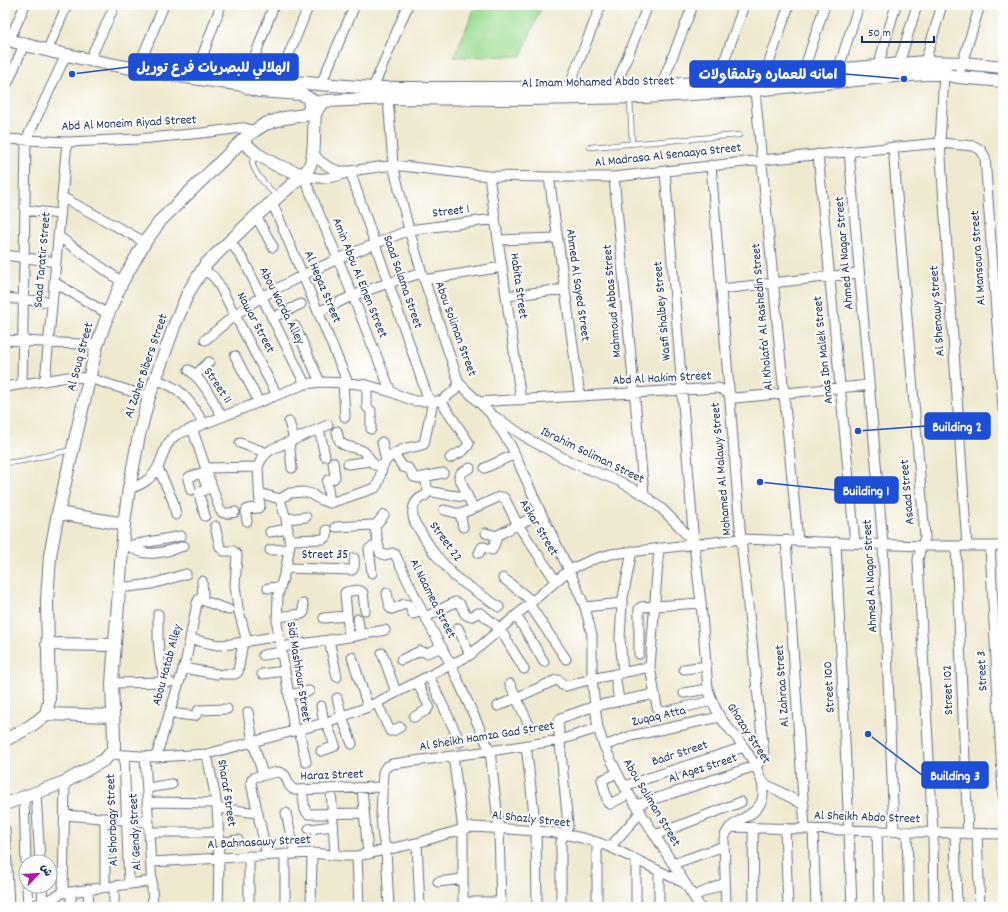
<svg xmlns="http://www.w3.org/2000/svg" width="1008" height="912" viewBox="0 0 1008 912" font-family="Dekko,'Playpen Sans Arabic',sans-serif">
	<rect width="100%" height="100%" fill="#fff"/>
	<filter id="ink" filterUnits="userSpaceOnUse"><feTurbulence type="fractalNoise" baseFrequency=".025" numOctaves="2"/><feDisplacementMap in="SourceGraphic" scale="8" xChannelSelector="R" yChannelSelector="G"/><feConvolveMatrix kernelMatrix="1 2 1 2 8 2 1 2 1" color-interpolation-filters="sRGB"/></filter>
	<filter id="wash" filterUnits="userSpaceOnUse"><feTurbulence type="fractalNoise" baseFrequency=".012" numOctaves="4" result="noise"/><feDisplacementMap in="SourceGraphic" scale="16" xChannelSelector="R" yChannelSelector="G"/><feGaussianBlur stdDeviation="0.9" result="paint"/><feColorMatrix in="noise" values="0 0 0 0 0 0 0 0 0 0 0 0 0 0 0 0 0 1.4 0 .05"/><feComposite in="paint" operator="in"/></filter>
	<g filter="url(#wash)">
		<rect width="100%" height="100%" fill="#efe9cf"/>
		<path fill="#9cdc92" stroke="#5c8678" d="M476 5H542L521 56 454 57Z"/>
	</g>
	<g filter="url(#ink)">
		<g fill="none" stroke-linecap="round" stroke-linejoin="round">
			<g stroke="#657086" stroke-width="6">
				<path id="lane" d="M630 97 632 144
					M590 147 739 135
					M257 154 252 162C255 176 268 186 277 197
					M5 463 22 461 71 450"/>
			</g>
			<g stroke="#657086" stroke-width="11">
				<path id="street" d="M9 41 25 5
					M47 51 67 5
					M89 61 115 5
					M925 62 942 5
					M899 64 917 5
					M878 66 896 5
					M137 70 164 5
					M838 70 859 5
					M803 73 825 5
					M944 74 940 143 967 546
					M764 77 789 5
					M958 77 980 5
					M194 79 221 5
					M278 81 309 5
					M717 82 744 5
					M321 84 355 5
					M244 85 274 5
					M661 86 693 5
					M373 88 408 5
					M615 88 648 5
					M5 89 24 45
					M568 89 601 5
					M755 90 798 541
					M388 98 393 165 409 230 422 273 459 383 490 413 511 446 541 513 569 570 585 607 592 635V679L595 706 598 728 604 746 624 786 700 907
					M5 139 67 142 139 139 202 133 241 128H245L253 131
					M893 147 925 537 923 543 920 550 918 560 933 833 934 907
					M849 152 883 544 894 832
					M313 153 320 161 329 167 339 171H350L393 165 489 176 549 177H614L762 160 940 143 974 146 981 150 985 157 1003 409
					M818 154 855 543
					M350 171 429 401
					M665 171 694 544 701 603 708 689C711 698 715 708 720 717 727 727 736 736 743 746 753 760 767 783 762 800 757 815 739 818 730 828 727 831 725 835 724 839L726 907
					M303 175 338 259 391 392
					M303 175C318 180 332 179 346 173
					M489 176 521 400
					M549 177 580 396
					M614 177 644 495
					M62 197 145 242
					M272 202 348 383
					M25 210 60 214
					M256 216 273 247
					M58 236 122 282
					M498 240 557 238
					M230 241 244 261 305 384
					M5 255 56 262
					M202 271C210 273 214 276 218 283L277 395
					M424 280 502 267
					M54 282 108 314
					M721 289 859 273
					M506 296 565 289
					M5 298 52 302
					M318 312 352 296 388 283 422 273
					M272 318 301 304
					M295 326 320 382
					M5 340 97 345
					M205 340 235 315 261 297 303 275 338 259 409 230 495 219
					M235 356 259 402
					M189 370C204 382 213 400 222 417
					M195 375 209 362
					M155 379C164 383 174 386 181 393 191 401 197 413 204 424
					M45 381 67 142
					M343 382 345 417
					M22 384 26 140 66 55
					M367 385V407L371 411V429
					M5 387 68 377 89 378 149 397
					M441 401 469 443C467 451 456 454 450 458
					M478 402 718 388C725 390 729 395 735 398L869 385
					M494 416 530 440 573 463 619 481 644 495 662 509 679 526 694 544
					M289 422 294 439
					M192 428 220 510C224 515 229 513 235 512
					M319 429 325 456
					M337 431C338 435 338 440 341 443 347 448 357 447 363 451 372 457 369 467 383 466
					M289 442 292 468
					M382 442 386 461
					M240 443 267 453
					M394 454 403 467 408 468 414 477 418 478 443 473
					M348 464 370 461
					M158 468 173 501 176 515
					M206 468 258 467
					M470 468 461 473 459 477 473 508
					M485 468 515 454
					M425 477 428 492C426 496 424 496 420 498 412 504 411 514 415 523L434 553 455 577 499 607
					M204 479 207 489 200 492 199 494 205 516
					M129 489C141 485 151 480 158 467 164 455 164 444 176 435L305 384 320 382 348 383 367 385 391 392 414 401H441L454 391 459 383
					M191 490 188 479 189 477 207 471
					M428 491 449 495 467 497
					M259 493 280 499 290 493 303 492 312 494 317 498 324 501 330 503 375 488C382 481 379 470 385 462 391 454 403 448 412 447 416 446 420 446 424 444L433 401
					M280 499 286 519 290 544 286 568 278 595 277 624 289 695 294 731
					M330 503 327 482 328 480 333 479 335 477 333 462
					M444 510 456 513H463L499 497H503L505 499 518 525 556 581
					M460 513 463 527
					M286 519 306 517
					M247 521C245 508 244 509 258 508L260 506 258 467C260 460 266 453 272 449L328 425
					M215 526 220 547 224 551H233L237 555 235 586 238 608 247 642
					M336 527 372 525 375 528 380 553 385 555 392 553 395 554 422 611 451 665 490 751 499 829 501 907
					M374 527 384 515
					M270 532 288 529
					M486 533 497 536
					M289 540 323 539 327 536V530
					M786 540 805 829
					M836 542 849 830 852 907
					M129 546C132 548 135 550 138 551 152 557 170 550 184 546
					M956 546 968 834
					M990 546 1003 795
					M122 547 181 536
					M659 548 650 667 657 707 660 711 663 712 712 701
					M270 550 289 549
					M479 553 482 547C486 546 489 550 492 550L498 535 541 513
					M286 568 352 570C356 567 354 562 354 558
					M372 573 369 549 372 547H379
					M503 578 532 601
					M119 588 152 584 186 574
					M268 588 280 587
					M387 593 390 608 392 609 405 604 409 605 413 614 422 611
					M199 599 229 610
					M529 604 566 659
					M585 607 622 603
					M158 614V639L160 661 165 682
					M516 615 544 662
					M277 617 302 614 304 612 303 604
					M426 617 455 602 460 604 465 614 468 616H472L478 613H481L500 629 524 669
					M324 618 346 616
					M358 619 360 635
					M458 628 470 655
					M349 637 345 593 346 592C352 591 359 588 363 593L365 610
					M190 639 218 645 231 644 279 636
					M329 640 337 677
					M281 647 349 637 385 630
					M382 653 396 692
					M639 654V609L641 607 701 603
					M263 655 282 652
					M352 657 368 707
					M401 660 420 651 427 653 442 647
					M183 668 217 674
					M684 669 706 666
					M623 673 620 638 622 603 632 551
					M223 674H235L238 672 243 642
					M262 674 285 671
					M615 674 619 701
					M429 676 460 742
					M112 683 170 682
					M510 684 530 727
					M684 693 708 689
					M289 695 309 691
					M337 698 342 717 352 744
					M377 703 390 731H393L400 727
					M321 706 324 723
					M498 706 556 680H559L562 685 566 686 592 679 650 667
					M248 712 253 742 263 775
					M169 713 194 716 196 715 198 711 199 710 227 709
					M414 717 427 710 429 706 417 682
					M299 730 306 762
					M526 745 536 831 537 907
					M604 746 631 736 659 730 720 717
					M321 751 333 747 335 745 326 722
					M110 754 156 757 207 754 324 723 368 707 470 655 569 570 591 560 611 554 741 539 922 546H1003
					M207 754C210 772 215 790 217 808 220 841 219 874 218 907
					M124 755 129 884
					M145 756 153 907
					M453 756 463 829V907
					M156 757 186 660 197 603 198 601 203 595 202 581
					M617 773 602 780 608 803 610 804 629 794
					M762 782 804 805
					M624 786 744 747
					M147 788 172 784
					M362 788 368 854
					M331 789 335 854
					M302 790 305 810 308 814 364 813
					M36 793 40 862
					M24 798 26 862
					M147 802 216 803
					M636 805 755 766 761 761 764 754 741 539 711 165
					M217 808 258 813
					M286 813 295 853
					M65 815 149 822
					M105 818V887
					M730 827 955 833 1003 834
					M753 827 754 907
					M785 828 788 907
					M5 829 9 907
					M309 829 333 826
					M813 829 816 907
					M877 831 879 907
					M149 832H219
					M907 832 909 907
					M955 833 957 907
					M977 834 980 907
					M655 835 741 802
					M597 842V907
					M219 843 238 840
					M417 843 420 907
					M610 847 641 812
					M267 855 251 783 252 779 255 777 278 772C291 774 284 786 295 790L382 787
					M249 856V907
					M357 856 359 907
					M636 860V907
					M151 862 312 853 344 856H357L417 843 463 829 472 827C518 830 566 829 610 847L686 884
					M673 864 724 846
					M659 871V907
					M438 882 463 879
					M27 886 28 907
					M42 886 43 907
					M114 886V907
					M88 889 89 907
					M71 892V907
					M63 893 65 782
					M694 896 725 883
					M463 902H501
					M27 907 43 902 63 893 152 881
					M285 907V854
					M311 907 312 853
					M389 907 386 850 383 837 381 816 383 772 386 767 392 764 490 751 560 740 598 728
					M561 907V842C562 836 567 832 568 825L558 722 561 718 595 706 655 694"/>
			</g>
			<g stroke="#657086" stroke-width="14">
				<path id="secondary" d="M5 39C83 62 164 75 244 85L249 88 259 91 302 94 316 103 326 101 388 98 524 99 643 97 755 90 895 76 926 74H944L958 77 1003 81
					M244 85 252 82 259 81H278L373 88H615L661 86 878 66 925 62 963 63 1003 67
					M242 141 257 154 276 165 303 175
					M58 513 124 524
					M47 644 115 645
					M46 714 49 701 47 600 50 556 58 513 97 345 108 314 122 282 145 242 161 220 248 135 265 124 284 118 305 115 309 111 310 107 309 99
					M46 714 113 716
					M5 740C20 733 34 725 46 714
					M5 804 65 782 104 760 110 754 114 747V739L112 683 124 524 129 489 139 435 149 397 175 324 188 293 206 264 256 216 303 175C306 172 309 169 310 165 316 152 313 130 315 115L317 110 322 102"/>
			</g>
			<use href="#lane" stroke="#fff" stroke-width="4.5"/>
			<use href="#street" stroke="#fff" stroke-width="9"/>
			<use href="#secondary" stroke="#fff" stroke-width="12"/>
		</g>
	</g>
	<g text-anchor="middle" dominant-baseline="central" stroke-width="4" stroke-linejoin="round" paint-order="stroke">
		<g font-size="13" fill="#1b2f5e" stroke="#fff">
			<text transform="translate(598 83) rotate(-1)">Al Imam Mohamed Abdo Street</text>
			<text transform="translate(129 124) rotate(-3)">Abd Al Moneim Riyad Street</text>
			<text transform="translate(668 156) rotate(-6)">Al Madrasa Al Senaaya Street</text>
			<text transform="translate(451 212) rotate(-7)">Street 1</text>
			<text transform="translate(845 253) rotate(-95)">Ahmed Al Nagar Street</text>
			<text transform="translate(979 258) rotate(-94)">Al Mansoura Street</text>
			<text transform="translate(43 260) rotate(-85)">Saad Taratir Street</text>
			<text transform="translate(359 278) rotate(68)">Amin Abou Al Einen Street</text>
			<text transform="translate(402 282) rotate(71)">Saad Salama Street</text>
			<text transform="translate(577 285) rotate(82)">Ahmed Al Sayed Street</text>
			<text transform="translate(518 286) rotate(82)">Habita Street</text>
			<text transform="translate(322 287) rotate(67)">Al Hegaz Street</text>
			<text transform="translate(613 301) rotate(-95)">Mahmoud Abbas Street</text>
			<text transform="translate(281 306) rotate(63)">Abou Warda Alley</text>
			<text transform="translate(663 311) rotate(-95)">Wasfi Shalbey Street</text>
			<text transform="translate(938 311) rotate(-94)">Al Shenawy Street</text>
			<text transform="translate(763 317) rotate(-95)">Al Kholafa' Al Rashedin Street</text>
			<text transform="translate(255 323) rotate(62)">Nawar Street</text>
			<text transform="translate(455 329) rotate(70)">Abou Soliman Street</text>
			<text transform="translate(824 350) rotate(-96)">Anas Ibn Malek Street</text>
			<text transform="translate(81 357) rotate(-75)">Al Souq Street</text>
			<text transform="translate(147 366) rotate(-71)">Al Zaher Bibers Street</text>
			<text transform="translate(662 379) rotate(-3)">Abd Al Hakim Street</text>
			<text transform="translate(217 386) rotate(56)">Street 11</text>
			<text transform="translate(592 456) rotate(26)">Ibrahim Soliman Street</text>
			<text transform="translate(722 469) rotate(-95)">Mohamed Al Malawy Street</text>
			<text transform="translate(908 492) rotate(-95)">Asaad Street</text>
			<text transform="translate(538 528) rotate(59)">Askar Street</text>
			<text transform="translate(445 542) rotate(54)">Street 22</text>
			<text x="325" y="555">Street 35</text>
			<text transform="translate(871 576) rotate(-93)">Ahmed Al Nagar Street</text>
			<text transform="translate(432 599) rotate(63)">Al Naamea Street</text>
			<text transform="translate(168 665) rotate(-75)">Abou Hatab Alley</text>
			<text transform="translate(983 671) rotate(-93)">Street 3</text>
			<text transform="translate(298 672) rotate(81)">Sidi Mashhour Street</text>
			<text transform="translate(783 686) rotate(-94)">Al Zahraa Street</text>
			<text transform="translate(830 687) rotate(-93)">Street 100</text>
			<text transform="translate(949 690) rotate(-92)">Street 102</text>
			<text transform="translate(659 717) rotate(-13)">Zuqaq Atta</text>
			<text transform="translate(748 734) rotate(57)">Ghozay Street</text>
			<text transform="translate(487 737) rotate(-9)">Al Sheikh Hamza Gad Street</text>
			<text transform="translate(680 754) rotate(-18)">Badr Street</text>
			<text transform="translate(703 769) rotate(-18)">Al Agez Street</text>
			<text transform="translate(332 776) rotate(-2)">Haraz Street</text>
			<text transform="translate(226 793) rotate(81)">Sharaf Street</text>
			<text transform="translate(651 803) rotate(59)">Abou Soliman Street</text>
			<text transform="translate(867 818) rotate(2)">Al Sheikh Abdo Street</text>
			<text transform="translate(113 820) rotate(-92)">Al Shorbagy Street</text>
			<text transform="translate(531 820) rotate(6)">Al Shazly Street</text>
			<text transform="translate(136 832) rotate(-93)">Al Gendy Street</text>
			<text transform="translate(259 843) rotate(-3)">Al Bahnasawy Street</text>
		</g>
	</g>
	<path fill="none" stroke="#1d4ed8" stroke-width="1.5" d="M72 74L129 67M904 79L845 74M858 431L925 426M760 482L835 490M868 734L922 775"/>
	<g fill="#1d4ed8" stroke="#fff" stroke-width="1.5">
		<circle cx="72" cy="74" r="4"/>
		<circle cx="904" cy="79" r="4"/>
		<circle cx="858" cy="431" r="4"/>
		<circle cx="760" cy="482" r="4"/>
		<circle cx="868" cy="734" r="4"/>
	</g>
	<g fill="#1d4ed8" stroke="#1d4ed8" stroke-width="1.5">
		<rect x="129" y="54" width="169" height="26" rx="4"/>
		<rect x="690" y="61" width="155" height="26" rx="4"/>
		<rect x="925" y="413" width="65" height="26" rx="4"/>
		<rect x="835" y="477" width="63" height="26" rx="4"/>
		<rect x="922" y="762" width="66" height="26" rx="4"/>
	</g>
	<g font-size="14" text-anchor="middle" font-weight="bold" fill="#fff">
		<text x="213" y="72">الهلالي للبصريات فرع توريل</text>
		<text x="768" y="79">امانه للعماره وتلمقاولات</text>
		<text x="957" y="431">Building 2</text>
		<text x="866" y="495">Building 1</text>
		<text x="955" y="780">Building 3</text>
	</g>
	<rect width="1008" height="912" fill="none" stroke="#fff" stroke-width="20"/>
	<g transform="translate(38 874) rotate(65)"><circle r="19" fill="#ffffff" stroke="#a4acbf"/>
	<path d="M0-3L7 15L0 10L-7 15Z" fill="#b5179e"/>
	<text y="-6" font-size="11" font-weight="bold" text-anchor="middle" fill="#1b2f5e">ش</text>
	</g>
	<path d="M862 36v6h72v-6" fill="none" stroke="#1b2f5e" stroke-width="2"/>
	<text x="868" y="36" font-size="12" fill="#1b2f5e" stroke="#ffffff" stroke-width="3" paint-order="stroke">50 m</text>
</svg>
